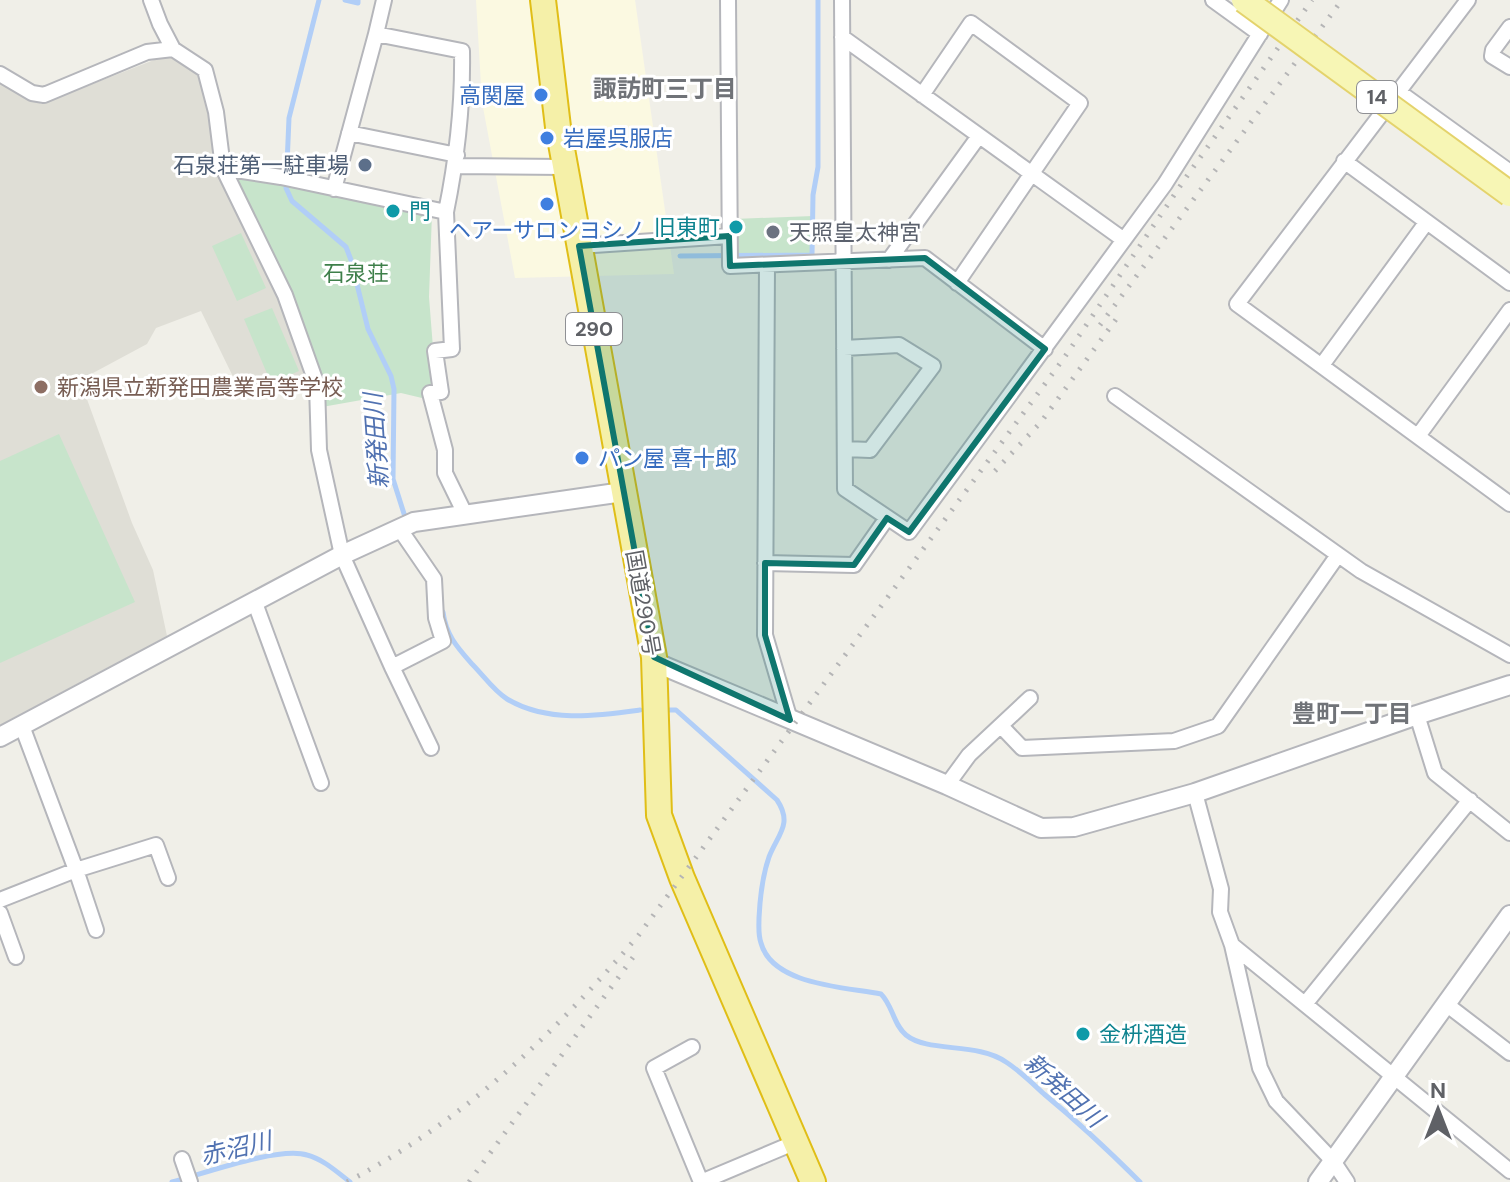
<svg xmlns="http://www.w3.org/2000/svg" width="1510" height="1182" viewBox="0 0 1510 1182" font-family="'DM Sans','Noto Sans JP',sans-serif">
	<rect width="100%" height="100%" fill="#f0efe8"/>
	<path fill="#fbf9e1" d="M476 0H635L674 274 515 278 482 102Z"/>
	<path fill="#dfded6" d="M172 53 203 73 215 137 316 384 240 391 201 311 156 328 147 344 80 380 132 523 153 570 167 636 0 725V77L41 104Z"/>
	<path fill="#c7e4cb" d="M227 171 432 213 429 297 436 386 422 398 401 393 322 407 320 387Z
		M813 216 814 258 735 259 734 219Z
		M241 233 266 288 237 301 212 246Z
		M272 308 299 371 271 383 244 319Z
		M59 434 135 602 0 663V461Z"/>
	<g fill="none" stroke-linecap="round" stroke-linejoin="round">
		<path stroke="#b1cef7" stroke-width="5" d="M319 0 289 118 286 188 292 201 346 247 351 260 368 329 391 376 394 389 393 479 406 520
			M345 0 358 3V0
			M680 256 812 255 813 195 818 167V0
			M443 612C446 635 457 647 472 664 483 675 494 691 507 699 547 723 596 716 640 710
			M666 710H676L777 800C793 824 778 834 769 857 762 877 760 897 759 918 759 926 758 935 761 943 772 985 845 987 881 994 893 1006 893 1024 906 1035 928 1053 977 1042 1006 1062 1020 1071 1032 1083 1044 1094 1078 1122 1109 1151 1140 1182
			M172 1182C203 1174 279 1146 307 1155 323 1159 337 1172 350 1182"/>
		<g stroke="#b5b6bb" stroke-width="18">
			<path id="minor" d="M151 0 160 24 173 49 205 70 216 112 223 168 285 295 317 385 319 450 342 555 392 667 431 748
				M728 0 730 266 925 258 1045 349
				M842 0 845 489 909 532 1165 184 1281 0
				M1213 0 1260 34
				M1468 0 1237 304 1510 504
				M1510 27 1493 50 1492 56 1510 67
				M842 37 1124 240
				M0 74 32 93 44 95 147 52 173 49
				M1399 92 1510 172
				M922 95 971 23 1080 103 957 283
				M349 133 457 155
				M1344 161 1510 283
				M455 166 565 167
				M223 168 281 177 446 212C457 158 463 106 462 51L376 34 384 0
				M334 189 376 34
				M446 212 452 349 435 351 441 392 430 393 445 450V473L465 514
				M579 246 729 236
				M889 260 979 136
				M767 265 765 635 790 720
				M844 348 899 345 933 366 870 450 845 449
				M1322 365 1426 223
				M1115 396 1361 571 1510 655
				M1418 436 1510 310
				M765 563 854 565 887 518
				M255 603 321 783
				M392 667 443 641 436 618 434 579 399 528
				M1417 715 1435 773 1510 833
				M22 726 76 870 96 930
				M1001 726 1022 748 1174 741 1218 726 1338 555
				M947 785 969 755 1030 698
				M1195 793 1221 889 1220 912 1232 945 1260 1068 1276 1101 1333 1161 1347 1182
				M0 900 76 870 156 845 168 878
				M0 913 16 957
				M1232 945 1510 1171
				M1305 1004 1470 800
				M1446 1004 1510 1053
				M692 1047 654 1068 701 1182 796 1142
				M182 1159 190 1182"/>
		</g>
		<g stroke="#b5b6bb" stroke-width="22">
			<path id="tertiary" d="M654 657 659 664 947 785 1041 828 1074 827 1195 793 1417 715 1510 685
				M0 737 342 555 414 522 623 492
				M1318 1182 1510 915"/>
		</g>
		<g stroke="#e0be17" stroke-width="28">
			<path id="trunk" d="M543 0 558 127 654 657 659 815 682 878 813 1182"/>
		</g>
		<use href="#minor" stroke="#fff" stroke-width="14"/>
		<use href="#tertiary" stroke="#fff" stroke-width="18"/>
		<use href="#trunk" stroke="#f5f0a8" stroke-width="24"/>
		<path stroke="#b5b5b6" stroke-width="5" stroke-dasharray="2 10" stroke-linecap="butt" d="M1100 325 1342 0
			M995 471 1041 422 1117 318
			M347 1182C465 1120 552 1036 638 936L1064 358 1187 176 1312 0
			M469 1182 634 956"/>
		<g stroke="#e4d36c" stroke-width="28" stroke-linecap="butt">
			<path id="primary-bridge" d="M1244 0 1510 194"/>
		</g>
		<use href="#primary-bridge" stroke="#f7f6b5" stroke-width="24"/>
	</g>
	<path fill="#0f766e" fill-opacity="0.2" stroke="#0f766e" stroke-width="6" stroke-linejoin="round" d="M729 236 730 266 925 258 1045 349 909 532 887 518 854 565 765 563V635L790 720 654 657 579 246Z"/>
	<g fill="#3f7fe0" stroke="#fff" stroke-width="3">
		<circle cx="541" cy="95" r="8"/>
		<circle cx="547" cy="138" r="8"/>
		<circle cx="547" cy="204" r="8"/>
		<circle cx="582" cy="458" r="8"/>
	</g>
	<circle fill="#5c6f8a" stroke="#fff" stroke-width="3" cx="365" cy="165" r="8"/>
	<g fill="#0f9aa8" stroke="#fff" stroke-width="3">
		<circle cx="393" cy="211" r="8"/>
		<circle cx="736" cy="227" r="8"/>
		<circle cx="1083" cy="1034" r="8"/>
	</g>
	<circle fill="#6b7280" stroke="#fff" stroke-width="3" cx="773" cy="232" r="8"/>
	<circle fill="#8d6e63" stroke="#fff" stroke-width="3" cx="41" cy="387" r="8"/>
	<g text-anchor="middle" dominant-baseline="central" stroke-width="6" stroke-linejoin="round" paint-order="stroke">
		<g fill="#fff" stroke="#8f9094" stroke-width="2">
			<rect x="1357" y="81" width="40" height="32" rx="6"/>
			<rect x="566" y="313" width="56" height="32" rx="6"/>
		</g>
		<g font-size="20" font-weight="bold" fill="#5f6166">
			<text x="1377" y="97">14</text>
			<text x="594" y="329">290</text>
		</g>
		<g font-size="22" fill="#366cbe" stroke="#fff" text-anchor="start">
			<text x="525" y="95" text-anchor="end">高関屋</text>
			<text x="563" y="138">岩屋呉服店</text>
			<text x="547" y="230" text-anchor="middle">ヘアーサロンヨシノ</text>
			<text x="598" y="458">パン屋 喜十郎</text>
		</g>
		<g font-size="22" fill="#4e5e75" stroke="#fff" text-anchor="end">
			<text x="349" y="165">石泉荘第一駐車場</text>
		</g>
		<g font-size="22" fill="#0d838f" stroke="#fff" text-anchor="start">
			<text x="409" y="211">門</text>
			<text x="720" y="227" text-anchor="end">旧東町</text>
			<text x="1099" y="1034">金枡酒造</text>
		</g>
		<g font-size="22" fill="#5b616d" stroke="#fff" text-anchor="start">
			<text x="789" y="232">天照皇太神宮</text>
		</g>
		<g font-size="22" fill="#3e7f4a" stroke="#fff">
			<text x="356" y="273">石泉荘</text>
		</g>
		<g font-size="22" fill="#785e54" stroke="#fff" text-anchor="start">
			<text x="57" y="387">新潟県立新発田農業高等学校</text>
		</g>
		<g font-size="22" fill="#5f6166" stroke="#fff">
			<text transform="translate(643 603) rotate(80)">国道290号</text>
		</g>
		<g font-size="24" font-weight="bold" fill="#707378" stroke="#fff">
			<text x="665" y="88">諏訪町三丁目</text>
			<text x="1352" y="713">豊町一丁目</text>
		</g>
		<g font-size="24" font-style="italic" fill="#5172b1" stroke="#fff">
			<text transform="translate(376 441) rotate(-94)">新発田川</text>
			<text transform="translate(1064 1090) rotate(42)">新発田川</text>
			<text transform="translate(236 1148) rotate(-13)">赤沼川</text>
		</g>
	</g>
	<g transform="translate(1438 1110)" stroke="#ffffff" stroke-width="6" paint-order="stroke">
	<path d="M0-6L14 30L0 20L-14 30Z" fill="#5f6166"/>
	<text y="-12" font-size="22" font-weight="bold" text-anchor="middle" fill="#5f6166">N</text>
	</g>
</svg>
